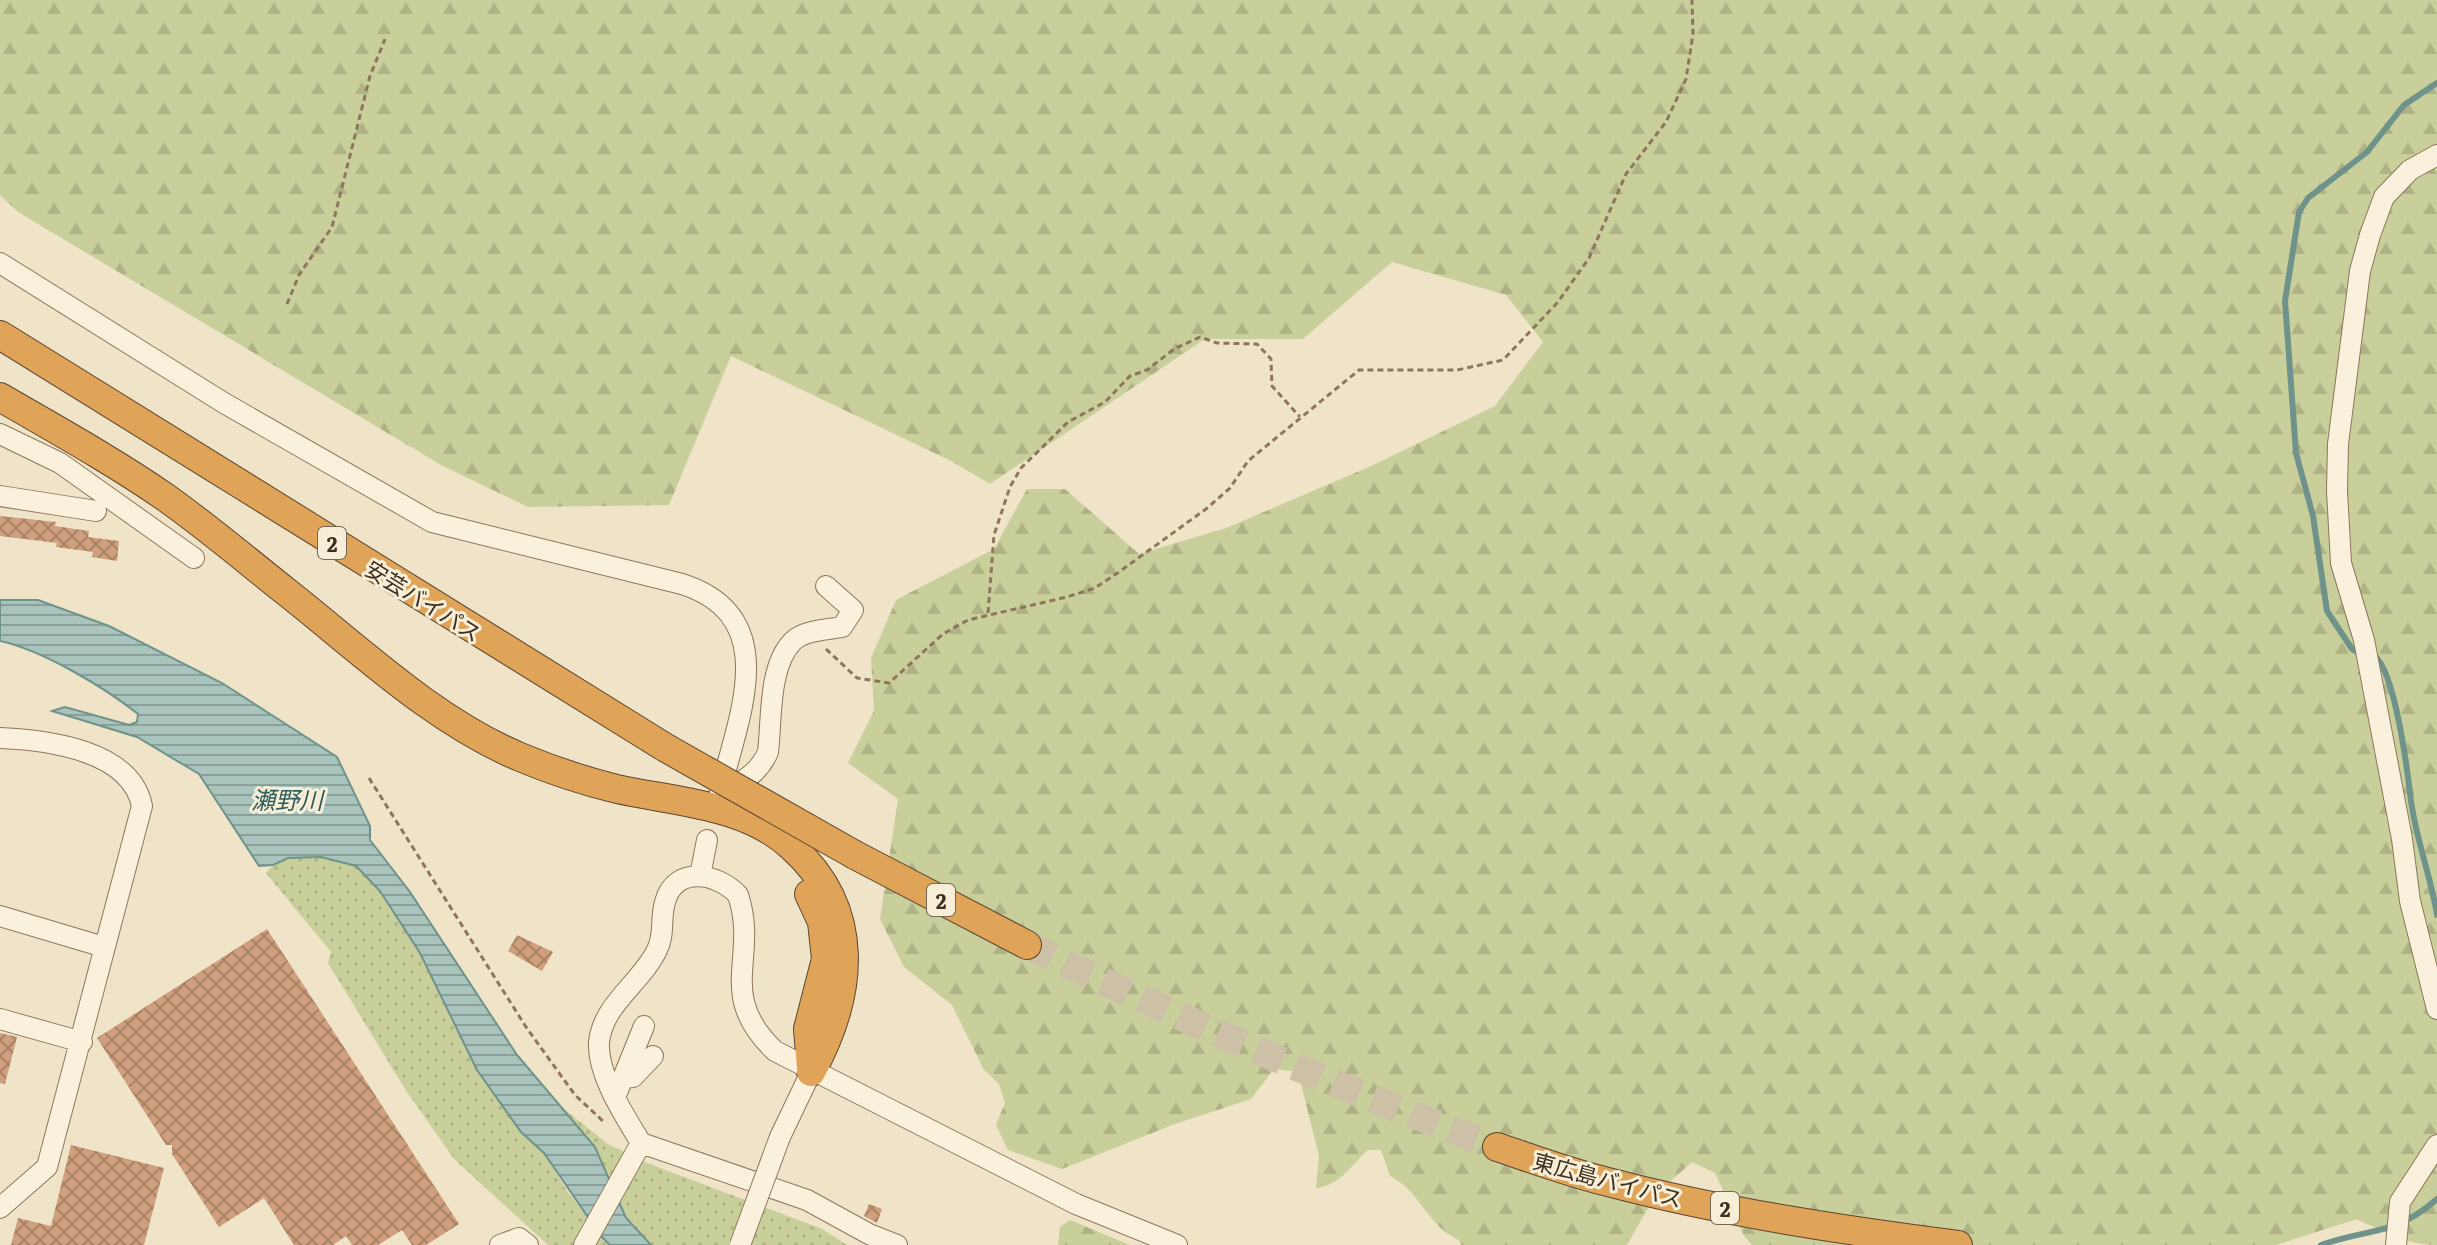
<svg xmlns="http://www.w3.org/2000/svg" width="2437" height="1245" viewBox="0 0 2437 1245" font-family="Literata,'Noto Sans JP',serif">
	<defs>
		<pattern id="grass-dots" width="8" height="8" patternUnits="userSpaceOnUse" patternTransform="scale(2)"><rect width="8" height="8" fill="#c9cf9b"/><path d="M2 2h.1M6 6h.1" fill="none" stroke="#aeb285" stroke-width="1.8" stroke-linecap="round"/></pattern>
		<pattern id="forest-firs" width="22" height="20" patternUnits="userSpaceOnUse" patternTransform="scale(2)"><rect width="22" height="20" fill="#c9cf9b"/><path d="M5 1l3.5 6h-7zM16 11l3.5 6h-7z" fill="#aeb285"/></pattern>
		<pattern id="water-rules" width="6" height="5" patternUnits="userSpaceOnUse" patternTransform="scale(2)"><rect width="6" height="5" fill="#a9c4bc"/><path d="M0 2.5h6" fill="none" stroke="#8ba098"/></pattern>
		<pattern id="building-cross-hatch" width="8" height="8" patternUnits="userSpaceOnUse" patternTransform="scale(2)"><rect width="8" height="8" fill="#cf9f7d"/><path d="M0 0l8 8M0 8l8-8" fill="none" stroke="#a98266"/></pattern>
	</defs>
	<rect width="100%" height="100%" fill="#f0e4c8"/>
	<path fill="url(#grass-dots)" d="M321 857 356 866 380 891 420 953 453 1021 521 1132 544 1153 567 1191 610 1245H548L454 1159 405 1089 328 963 331 952 266 873C280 855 300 858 321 857Z
		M559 1105 608 1144 647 1163 822 1229 847 1245H651L626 1218 595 1147Z"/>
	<path fill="url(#forest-firs)" d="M0 0H2437V1245C2407 1245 2384 1232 2357 1219L2276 1245H1752L1744 1236 1715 1173 1692 1162 1656 1194 1627 1245H1461L1459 1240C1427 1226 1421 1192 1390 1176L1381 1150H1368C1351 1165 1340 1186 1316 1188L1319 1156 1298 1072 1274 1069 1251 1099 1172 1125 1062 1169 1008 1150 996 1125 1005 1103 999 1084 984 1070 952 1005 904 967 880 919 898 799 848 763 874 711 871 658 896 600 994 549 1027 489H1065L1139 554 1226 528 1369 467 1495 406 1543 342 1506 295 1392 262 1303 339H1205L990 484 951 461 731 356 669 505 528 507 441 465 18 212 0 195Z
		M1070 1220 1130 1245H1058L1060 1227Z"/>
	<path fill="url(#water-rules)" stroke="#6f938a" stroke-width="2" d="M0 600H38L109 626 222 683 337 757 370 826V840L410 892 517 1055 595 1147 626 1218 651 1245H610L601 1236 544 1153 521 1132 477 1070 420 953 380 891 356 866 321 857 288 858 273 865 259 866 199 774 137 737 52 711 65 707 129 725 137 722 138 714C104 687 42 650 0 641Z"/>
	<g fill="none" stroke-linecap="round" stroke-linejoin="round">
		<path stroke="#6f938a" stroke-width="6" d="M2362 655 2352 649 2327 611 2313 516 2296 453 2285 301 2299 212 2308 198 2367 152 2404 105 2437 83
			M2373 655C2395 667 2408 775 2411 801 2416 839 2431 877 2437 915
			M2321 1245C2369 1228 2395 1236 2437 1199"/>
	</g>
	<path fill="url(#building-cross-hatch)" d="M0 516 56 522 55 526 89 531 88 537 119 541 117 561 92 557 93 552 56 547 57 543 0 536Z
		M267 929 459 1224 426 1245H412L402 1230 378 1245H352L346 1236 333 1245H294L264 1198 219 1227 172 1154V1145H166L97 1038Z
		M517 935 553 952 542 971 508 951Z
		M0 1033 17 1037 5 1084 0 1083Z
		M71 1145 164 1168 144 1245H11L18 1218 51 1226Z
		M869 1204 882 1209 877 1223 864 1216Z"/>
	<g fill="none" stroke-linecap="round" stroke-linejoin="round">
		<path stroke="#ccc0a6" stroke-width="28" stroke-dasharray="28 14" stroke-linecap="butt" d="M1027 945C1182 1019 1336 1087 1497 1147"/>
		<g stroke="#8d765c" stroke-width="22">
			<path id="minor" d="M2437 155 2410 170 2384 197 2370 235 2360 271 2338 444 2337 491 2341 563 2364 640 2402 839 2410 901 2437 1009
				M0 263 224 403 432 522 682 584C784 617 738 717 720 792
				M0 434 60 463 194 558
				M0 496 96 511
				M0 738C47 740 131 750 142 806L47 1167 0 1208
				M724 792C743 781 759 773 768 752 772 720 768 666 793 641 805 630 826 630 842 627L853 610 826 586
				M700 876 707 840
				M0 916 104 947
				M0 1019 82 1042
				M624 1078 633 1077 653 1056
				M616 1095 644 1026
				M780 1137 811 1072
				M500 1245 519 1238 528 1245
				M584 1245 641 1143
				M897 1245 869 1234 807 1200 641 1143C625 1116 597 1075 599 1042 603 1004 641 983 657 950 665 934 660 919 665 902 675 865 718 873 738 895 759 958 715 994 775 1051L1076 1204 1177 1245
				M2396 1245 2400 1202 2437 1145"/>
		</g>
		<g stroke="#5b4430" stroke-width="30">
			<path id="highway" d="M0 335 666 748
				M0 397C55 429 113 461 165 497 206 526 245 559 284 590 358 648 432 720 520 757 551 770 584 781 617 789 676 802 746 804 792 847 863 911 853 995 811 1072
				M855 855 1027 945
				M809 894 822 922 826 959 808 1029 811 1067
				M1497 1147C1533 1159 1570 1173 1608 1182 1722 1212 1841 1230 1958 1245"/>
		</g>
		<path stroke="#8d765c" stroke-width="3" stroke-dasharray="6 4" stroke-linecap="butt" d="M287 304 299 275 332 227 370 76 385 39
			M988 613 994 535 1010 487 1021 468 1068 422 1105 402 1130 376 1147 370 1174 349 1200 337 1217 343 1257 344 1271 359 1272 386 1300 417
			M826 649 857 678 889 683 943 634 968 620 1067 597 1095 588 1119 572 1206 509 1230 488 1248 461 1359 370H1457L1503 360 1558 302 1589 258 1626 174 1666 122 1686 79 1693 34 1692 0
			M369 778 526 1027 575 1095 605 1123"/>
		<use href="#minor" stroke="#faf1dc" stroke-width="20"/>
		<use href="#highway" stroke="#e0a458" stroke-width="28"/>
		<g stroke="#8d765c" stroke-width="22" stroke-linecap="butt">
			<path id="minor-bridge" d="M740 1245 780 1137"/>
		</g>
		<g stroke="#5b4430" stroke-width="30" stroke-linecap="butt">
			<path id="highway-bridge" d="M666 748 855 855"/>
		</g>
		<use href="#minor-bridge" stroke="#faf1dc" stroke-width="20"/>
		<use href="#highway-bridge" stroke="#e0a458" stroke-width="28"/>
	</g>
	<g text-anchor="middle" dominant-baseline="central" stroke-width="6" stroke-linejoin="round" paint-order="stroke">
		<g fill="#f7eed8" stroke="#756857" stroke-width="2">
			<rect x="318" y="527" width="28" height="32" rx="6"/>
			<rect x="927" y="884" width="28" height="32" rx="6"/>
			<rect x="1711" y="1192" width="28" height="32" rx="6"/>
		</g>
		<g font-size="20" font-weight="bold" fill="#3d2e20">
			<text x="332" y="543">2</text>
			<text x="941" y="900">2</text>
			<text x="1725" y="1208">2</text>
		</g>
		<g font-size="22" fill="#3d2e20" stroke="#f7eed8">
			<text transform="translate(424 600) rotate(32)">安芸バイパス</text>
			<text transform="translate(1608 1179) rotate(15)">東広島バイパス</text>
		</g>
		<g font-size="24" font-style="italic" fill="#2f5d5a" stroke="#f7eed8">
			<text x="287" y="798">瀬野川</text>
		</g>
	</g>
</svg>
